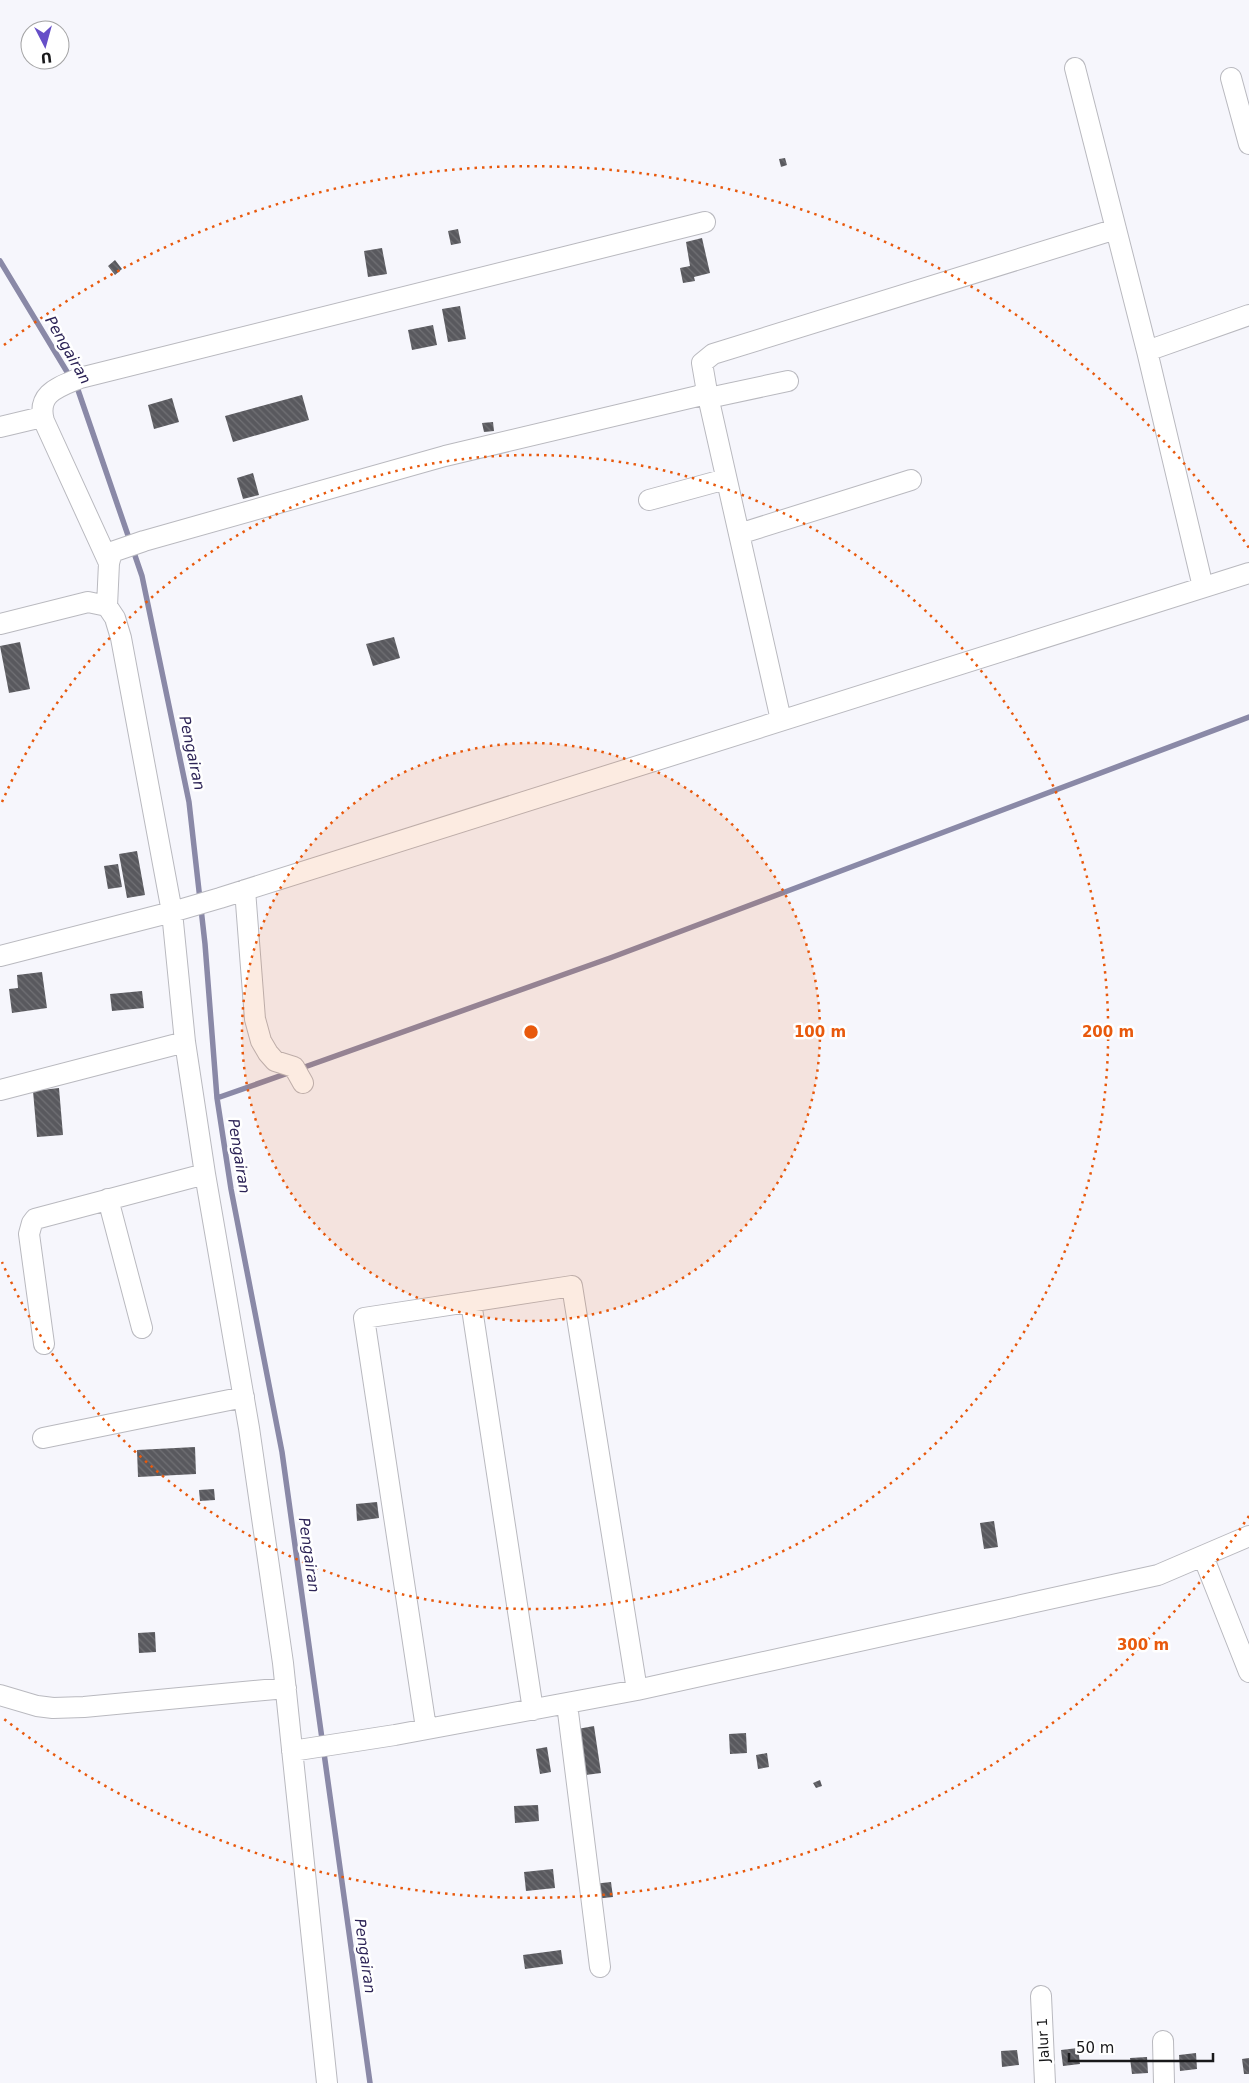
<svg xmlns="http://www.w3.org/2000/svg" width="1249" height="2083" viewBox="0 0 1249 2083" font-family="'DejaVu Sans',sans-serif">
	<defs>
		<pattern id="building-back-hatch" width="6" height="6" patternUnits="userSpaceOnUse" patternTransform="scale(1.25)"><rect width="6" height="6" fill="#59595e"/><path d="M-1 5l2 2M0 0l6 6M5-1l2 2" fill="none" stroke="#717175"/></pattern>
	</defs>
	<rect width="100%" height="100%" fill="#f6f6fc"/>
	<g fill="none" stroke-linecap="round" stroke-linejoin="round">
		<path stroke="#8a89a7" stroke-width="5.5" d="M0 261 78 390 142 576 189 802 205 944 217 1098 231 1189 282 1452 370 2083
			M299 1069 610 958 1249 717
			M217 1098 291 1072"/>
	</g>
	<path fill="url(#building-back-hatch)" d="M785 158 787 165 781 167 779 159Z
		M458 229 461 243 451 245 448 231Z
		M702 238 710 273 694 277 695 281 683 283 680 268 690 266 686 242Z
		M382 248 387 274 368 277 364 251Z
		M115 260 122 269 115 275 108 266Z
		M460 306 466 339 448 342 442 309Z
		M433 325 437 345 412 350 408 330Z
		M302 395 309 420 233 442 225 416Z
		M172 398 179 422 154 429 148 405Z
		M493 422 494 431 484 432 482 423Z
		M253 473 259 495 243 499 237 478Z
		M394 637 400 658 373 666 366 644Z
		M20 642 30 689 9 693 0 646Z
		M137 851 145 895 127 898 119 854Z
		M118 864 122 887 108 889 104 866Z
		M42 972 47 1008 12 1013 9 989 18 988 17 975Z
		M142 991 144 1008 112 1011 110 994Z
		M59 1088 63 1135 37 1137 33 1091Z
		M195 1447 196 1474 138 1477 137 1450Z
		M214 1489 215 1500 200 1501 199 1490Z
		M377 1502 379 1518 357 1521 356 1504Z
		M994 1521 998 1547 984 1549 980 1523Z
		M155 1632 156 1652 139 1653 138 1633Z
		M594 1726 601 1773 578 1776 572 1730Z
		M746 1733 747 1753 730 1754 729 1734Z
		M547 1747 551 1772 540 1774 536 1749Z
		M767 1753 769 1767 758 1769 756 1755Z
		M820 1780 822 1786 816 1788 813 1783Z
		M538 1805 539 1821 515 1823 514 1806Z
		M553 1869 555 1888 526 1891 524 1872Z
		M611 1882 613 1897 594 1899 593 1884Z
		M561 1950 563 1964 525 1969 523 1955Z
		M1078 2048 1080 2064 1063 2066 1061 2050Z
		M1017 2050 1019 2065 1002 2067 1001 2051Z
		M1196 2053 1197 2069 1180 2071 1179 2055Z
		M1147 2057 1148 2073 1132 2074 1130 2058Z
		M1249 2058V2074H1244L1242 2059Z"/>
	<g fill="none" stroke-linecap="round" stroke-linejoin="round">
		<g stroke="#b9b9bf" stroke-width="22">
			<path id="minor" d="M1075 68 1147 351
				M1231 78 1249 144
				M707 392 781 720
				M708 400 718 396 788 381
				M0 427 42 417
				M649 500 726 479
				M739 534 911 480
				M109 563 44 421C36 393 59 387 80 378L705 222
				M1203 587 1147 351 1249 315
				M107 606 109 563 112 552 144 541 445 456 698 396 707 392 702 363 713 354 1116 229
				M0 624 88 602 107 606 115 618 121 638 172 912 185 1042 205 1174 249 1428 283 1663 327 2083
				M245 890 255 1019 261 1041 268 1053 275 1061 294 1067 303 1083
				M0 956 172 912 220 898 1249 573
				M0 1090 185 1042
				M108 1199 142 1328
				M471 1302 533 1710
				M44 1344 29 1234 32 1223 35 1219 205 1174
				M43 1438 244 1397
				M1203 1556 1249 1672
				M0 1695 37 1706 53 1708 84 1707 286 1688
				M567 1704 600 1967
				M426 1728 364 1318 572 1286 637 1690
				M292 1751 395 1735 637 1690 1158 1575 1249 1536
				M1041 1996 1045 2083
				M1163 2041 1164 2083"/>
		</g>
		<use href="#minor" stroke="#fff" stroke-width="20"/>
	</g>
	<circle cx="531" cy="1032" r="289" fill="#e8590c" fill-opacity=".12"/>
	<g fill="none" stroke="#e8590c" stroke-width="2.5" stroke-dasharray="2.5 5">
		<circle cx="531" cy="1032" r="289"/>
		<path d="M2 802A577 577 0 1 1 2 1262"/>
		<path d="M1249 1516A866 866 0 0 1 4 1719M4 345A866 866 0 0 1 1249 548"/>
	</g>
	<g text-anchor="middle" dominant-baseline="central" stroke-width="5" stroke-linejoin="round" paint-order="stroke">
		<g font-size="14" fill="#19191b" stroke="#fff">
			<text transform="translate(1043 2040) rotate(-93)">Jalur 1</text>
		</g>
		<g font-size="15" font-style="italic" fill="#2c2356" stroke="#fff">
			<text transform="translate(68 350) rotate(60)">Pengairan</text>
			<text transform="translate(192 753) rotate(78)">Pengairan</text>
			<text transform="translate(239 1156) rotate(81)">Pengairan</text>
			<text transform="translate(309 1555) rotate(82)">Pengairan</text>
			<text transform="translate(365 1956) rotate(82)">Pengairan</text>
		</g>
	</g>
	<circle cx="531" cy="1032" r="8" fill="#e8590c" stroke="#fff" stroke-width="2.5"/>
	<g font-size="15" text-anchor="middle" font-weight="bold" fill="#e8590c" stroke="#fff" stroke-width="5" stroke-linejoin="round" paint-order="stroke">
		<text x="820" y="1037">100 m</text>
		<text x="1108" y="1037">200 m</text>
		<text x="1143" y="1650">300 m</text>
	</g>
	<g transform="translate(45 45) rotate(174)"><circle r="24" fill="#ffffff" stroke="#a3a3a4"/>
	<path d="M0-4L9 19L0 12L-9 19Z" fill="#664fc8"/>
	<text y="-8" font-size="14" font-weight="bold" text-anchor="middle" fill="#19191b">U</text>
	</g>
	<path d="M1069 2053v8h144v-8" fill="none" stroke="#19191b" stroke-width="2.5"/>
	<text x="1076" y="2053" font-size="15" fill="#19191b" stroke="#ffffff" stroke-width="4" paint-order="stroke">50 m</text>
</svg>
